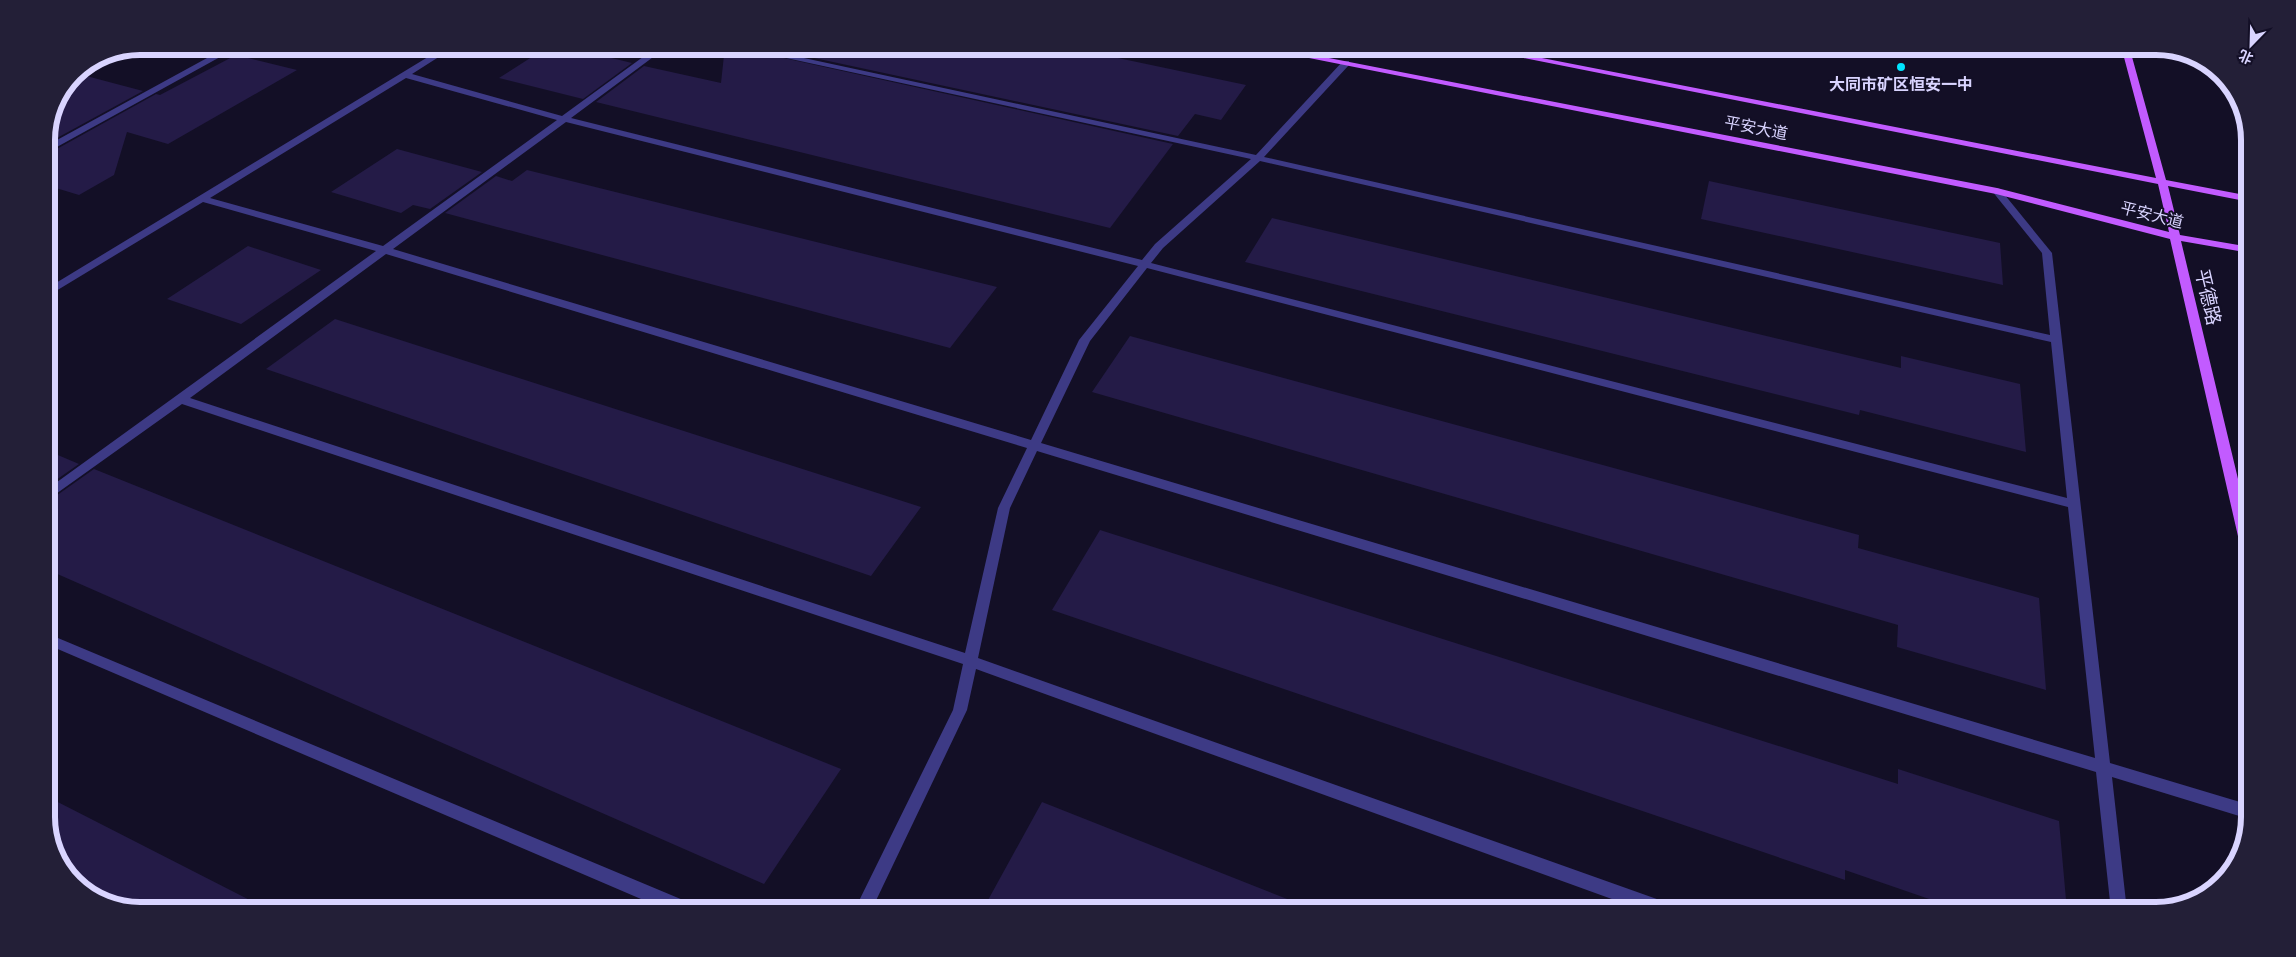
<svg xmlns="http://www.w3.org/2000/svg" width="2296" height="957" viewBox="0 0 2296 957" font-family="Cabin,'Noto Sans SC',sans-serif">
	<rect width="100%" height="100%" fill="#130f26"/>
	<path fill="#241b47" d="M549 46H562L632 63 583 99 499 78Z
		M725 46H729L1173 144 1110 228 596 102 644 66 721 83Z
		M758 46H1061L1246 85 1221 120 1195 114 1178 136Z
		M236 55 297 70 168 144 127 132 114 175 79 195 46 185V155L156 94 160 95Z
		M75 73 143 91 46 144V134Z
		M397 149 482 172 430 209 413 205 401 213 331 192Z
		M527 170 997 287 950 348 445 213 496 176 512 181Z
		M1709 181 2000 243 2003 285 1701 219Z
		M1272 218 1901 368V356L2020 384 2026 452 1860 410 1859 415 1245 262Z
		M248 246 321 270 241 324 167 299Z
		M335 319 921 507 871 576 266 369Z
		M1130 336 1859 535 1858 548 2039 598 2046 690 1897 647 1898 625 1092 392Z
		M46 450 79 464 46 487Z
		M94 469 841 769 764 884 46 569V503Z
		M1100 530 1898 784V769L2059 821 2067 911H1964L1845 870V880L1052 610Z
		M46 796 271 911H140L104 904 65 874 46 824Z
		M1042 802 1310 908V911H982Z"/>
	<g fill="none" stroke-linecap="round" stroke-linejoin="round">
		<path fill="#3d3a85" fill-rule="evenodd" d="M229 46H240L46 153V146Z
			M446 46H456L412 74 562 116 658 46H668L571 118 1142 260 1155 244 1251 159 731 46H748L1256 155 1343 61H1349V65L1264 157 2050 335 2042 253 1992 191 1997 188 2000 189 2052 253 2110 763 2250 805 2249 819 2112 777 2127 911H2111L2096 772 1037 451 1010 508 978 658 1668 903 1674 905 1676 911H1645L976 669 967 710 871 911H854L953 710 963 664 182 404 46 501V490L376 251 203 202 46 297V289ZM406 78 557 120 383 246 210 198ZM566 122 1138 266 1079 340 1031 440 393 249ZM1260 161 2051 342 2067 498 1151 263 1163 248ZM386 254 1027 448 998 508 965 653 190 398ZM1147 268 2068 507 2095 758 1041 443 1090 341Z
			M46 633 695 905 697 911H669L46 644Z"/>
		<path fill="#c25bff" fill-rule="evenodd" d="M1249 46H1267L1997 188 2169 232 2158 184 1463 46H1481L2156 178 2121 46H2129L2166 180 2250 196V202L2168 186 2180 235 2250 247V253L2181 241 2250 529V563L2245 562 2243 558 2170 239 1996 194Z"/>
	</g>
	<circle fill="#00e5ff" stroke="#130f26" stroke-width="2" cx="1901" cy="67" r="5"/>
	<g text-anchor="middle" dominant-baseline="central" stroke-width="4" stroke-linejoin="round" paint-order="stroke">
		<g font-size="16" font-weight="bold" fill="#d9d4ff" stroke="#130f26">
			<text x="1901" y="84">大同市矿区恒安一中</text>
		</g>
		<g font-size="16" fill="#d9d4ff" stroke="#130f26">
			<text transform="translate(1756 128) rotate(11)">平安大道</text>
			<text transform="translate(2152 215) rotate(14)">平安大道</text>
		</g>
		<g font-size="19" fill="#d9d4ff" stroke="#130f26">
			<text transform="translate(2208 297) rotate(77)">平德路</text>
		</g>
	</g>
	<path d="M0 0H2296V957H0ZM140 55H2156A85 85 0 0 1 2241 140V817A85 85 0 0 1 2156 902H140A85 85 0 0 1 55 817V140A85 85 0 0 1 140 55Z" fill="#231f37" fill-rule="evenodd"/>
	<path fill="none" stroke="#d9d4ff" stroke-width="6" d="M140 55H2156A85 85 0 0 1 2241 140V817A85 85 0 0 1 2156 902H140A85 85 0 0 1 55 817V140A85 85 0 0 1 140 55Z"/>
	<g transform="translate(2251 45) rotate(203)" stroke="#130f26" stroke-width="4" paint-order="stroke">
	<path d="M0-4L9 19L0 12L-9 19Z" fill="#d9d4ff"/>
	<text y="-8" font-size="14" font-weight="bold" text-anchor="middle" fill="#d9d4ff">北</text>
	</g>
</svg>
